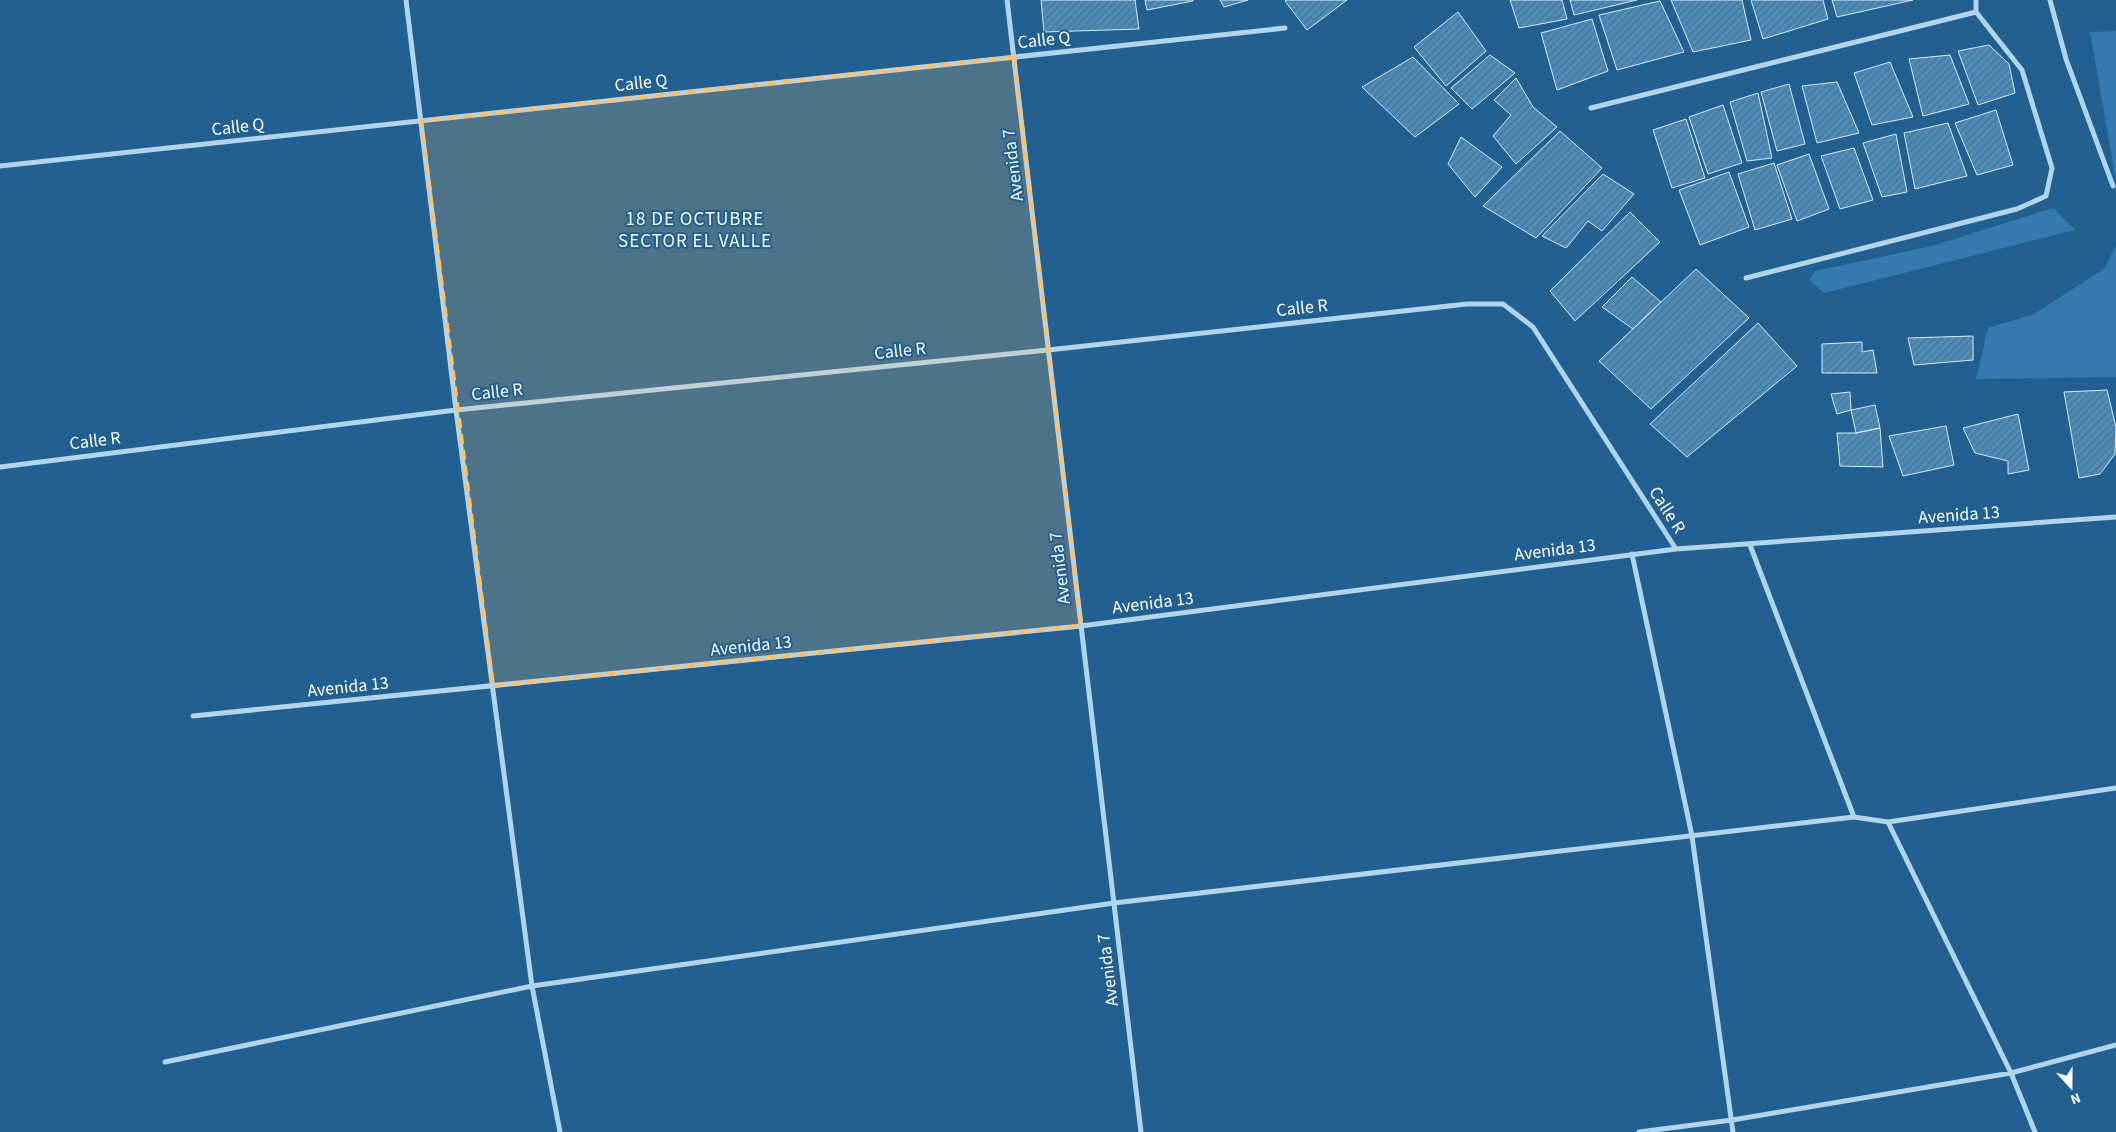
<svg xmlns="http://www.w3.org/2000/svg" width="2116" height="1132" viewBox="0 0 2116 1132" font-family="'Source Sans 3',sans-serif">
	<defs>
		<pattern id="building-hatch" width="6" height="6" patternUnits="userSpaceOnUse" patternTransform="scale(1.25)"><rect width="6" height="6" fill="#4d8bb9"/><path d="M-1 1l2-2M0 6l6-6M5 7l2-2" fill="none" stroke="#4d728d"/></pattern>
	</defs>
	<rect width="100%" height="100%" fill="#216090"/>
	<path fill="#347aae" d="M2116 31V181L2090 32Z
		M2053 208 2075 230 1824 293 1809 280 1815 271 1932 246Z
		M2116 245V377L1976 379 1988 328 2034 314 2105 268Z"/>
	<path fill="url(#building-hatch)" stroke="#d7ebf9" d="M1041 0H1135L1139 29 1044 32Z
		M1145 0H1193V1L1147 10Z
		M1220 0H1248L1224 7Z
		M1286 0H1347L1307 30 1285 1Z
		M1510 0H1562L1567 19 1519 28Z
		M1570 0H1637L1574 15Z
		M1671 0H1742L1751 40 1693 52Z
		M1751 0H1823L1828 19 1763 39Z
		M1832 0H1913L1837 17Z
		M1660 1 1684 52 1617 70 1599 15Z
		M1458 12 1486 51 1446 86 1414 47Z
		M1592 19 1608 71 1557 90 1541 33Z
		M1989 45 2009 64 2015 93 1978 105 1958 51Z
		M1490 55 1515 73 1472 109 1451 88Z
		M1950 55 1969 104 1923 116 1909 59Z
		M1413 57 1459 104 1415 137 1362 87Z
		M1890 62 1913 117 1872 125 1854 73Z
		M1516 78 1533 107 1557 127 1516 164 1493 136 1511 115 1494 100Z
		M1837 82 1859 133 1817 143 1802 86Z
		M1789 84 1805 144 1777 151 1761 92Z
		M1758 93 1772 158 1747 161 1730 102Z
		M1723 105 1742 163 1708 174 1689 117Z
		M1996 110 2013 165 1977 175 1955 123Z
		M1686 119 1705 178 1672 188 1653 130Z
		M1948 123 1967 176 1915 189 1904 133Z
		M1560 131 1602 168 1536 238 1483 206Z
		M1896 134 1907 192 1882 197 1863 143Z
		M1461 137 1502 167 1475 197 1448 164Z
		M1854 148 1873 200 1840 209 1821 156Z
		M1809 154 1829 209 1797 221 1777 165Z
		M1774 163 1792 219 1755 230 1738 174Z
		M1729 172 1749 227 1700 245 1679 190Z
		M1603 174 1634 194 1602 231 1588 221 1566 248 1542 236Z
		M1630 212 1660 242 1575 321 1550 291Z
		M1696 269 1749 318 1651 409 1599 361Z
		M1632 277 1661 302 1633 329 1602 307Z
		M1758 323 1797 366 1687 457 1650 424Z
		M1973 336V360L1914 365 1908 338Z
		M1862 342V352L1873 350 1877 373H1822V344Z
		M2107 390 2116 427 2115 454 2100 474 2079 478 2064 392Z
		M1850 392 1851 410 1837 414 1831 394Z
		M1875 405 1880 428 1856 433 1851 410Z
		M2018 414 2029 470 2008 474V461L1975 453 1963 428Z
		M1946 426 1954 465 1903 476 1889 436Z
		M1880 428 1883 467 1840 466 1837 433H1856Z"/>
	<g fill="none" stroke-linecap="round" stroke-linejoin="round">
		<path stroke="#b1d4ed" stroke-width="5" d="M406 0 456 410 532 986 560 1132
			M1007 0 1141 1132
			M2050 0 2066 59 2113 186
			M1591 108 1976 12V0
			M0 166 1285 28
			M1746 278 2017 209 2046 196 2052 168 2022 70 1976 12
			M0 467 456 410 1048 350 1467 304H1503L1533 327 1676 549
			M1750 545 1854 817
			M1632 554 1692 836 1733 1132
			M193 716 1081 626 1676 549 2116 517
			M1888 822 2011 1073 2035 1132
			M165 1062 532 986 1114 903 1854 817 1888 822 2116 788
			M1639 1132 1732 1120 2011 1073 2116 1045"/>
	</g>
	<path fill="#fac172" fill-opacity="0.2" stroke="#fac172" stroke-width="4" stroke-dasharray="10 6" stroke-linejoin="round" d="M1014 57 1081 626 493 686 421 121Z"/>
	<g text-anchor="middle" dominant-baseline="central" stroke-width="4" stroke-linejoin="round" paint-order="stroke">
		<g font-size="18" fill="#fff" stroke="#216090">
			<text transform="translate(1044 40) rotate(-6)">Calle Q</text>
			<text transform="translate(641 83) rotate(-6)">Calle Q</text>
			<text transform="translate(238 127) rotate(-6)">Calle Q</text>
			<text transform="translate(1013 165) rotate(-97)">Avenida 7</text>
			<text transform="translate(1302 308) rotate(-6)">Calle R</text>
			<text transform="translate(900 351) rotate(-6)">Calle R</text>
			<text transform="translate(497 392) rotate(-6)">Calle R</text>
			<text transform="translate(95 441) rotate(-7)">Calle R</text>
			<text transform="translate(1667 510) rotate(57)">Calle R</text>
			<text transform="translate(1959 515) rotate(-4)">Avenida 13</text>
			<text transform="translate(1555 550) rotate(-7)">Avenida 13</text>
			<text transform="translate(1060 568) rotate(-97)">Avenida 7</text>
			<text transform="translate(1153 603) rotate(-7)">Avenida 13</text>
			<text transform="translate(751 646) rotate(-6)">Avenida 13</text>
			<text transform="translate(348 687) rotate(-6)">Avenida 13</text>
			<text transform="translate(1108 970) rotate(-97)">Avenida 7</text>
		</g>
		<g font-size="19" letter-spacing="1" fill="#fff" stroke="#216090">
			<text x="695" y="219">18 DE OCTUBRE<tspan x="695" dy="22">SECTOR EL VALLE</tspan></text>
		</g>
	</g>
	<g transform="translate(2071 1087) rotate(159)" stroke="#216090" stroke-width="4" paint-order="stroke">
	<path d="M0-4L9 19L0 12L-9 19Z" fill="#ffffff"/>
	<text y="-8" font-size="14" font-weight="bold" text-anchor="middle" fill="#ffffff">N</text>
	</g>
</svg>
